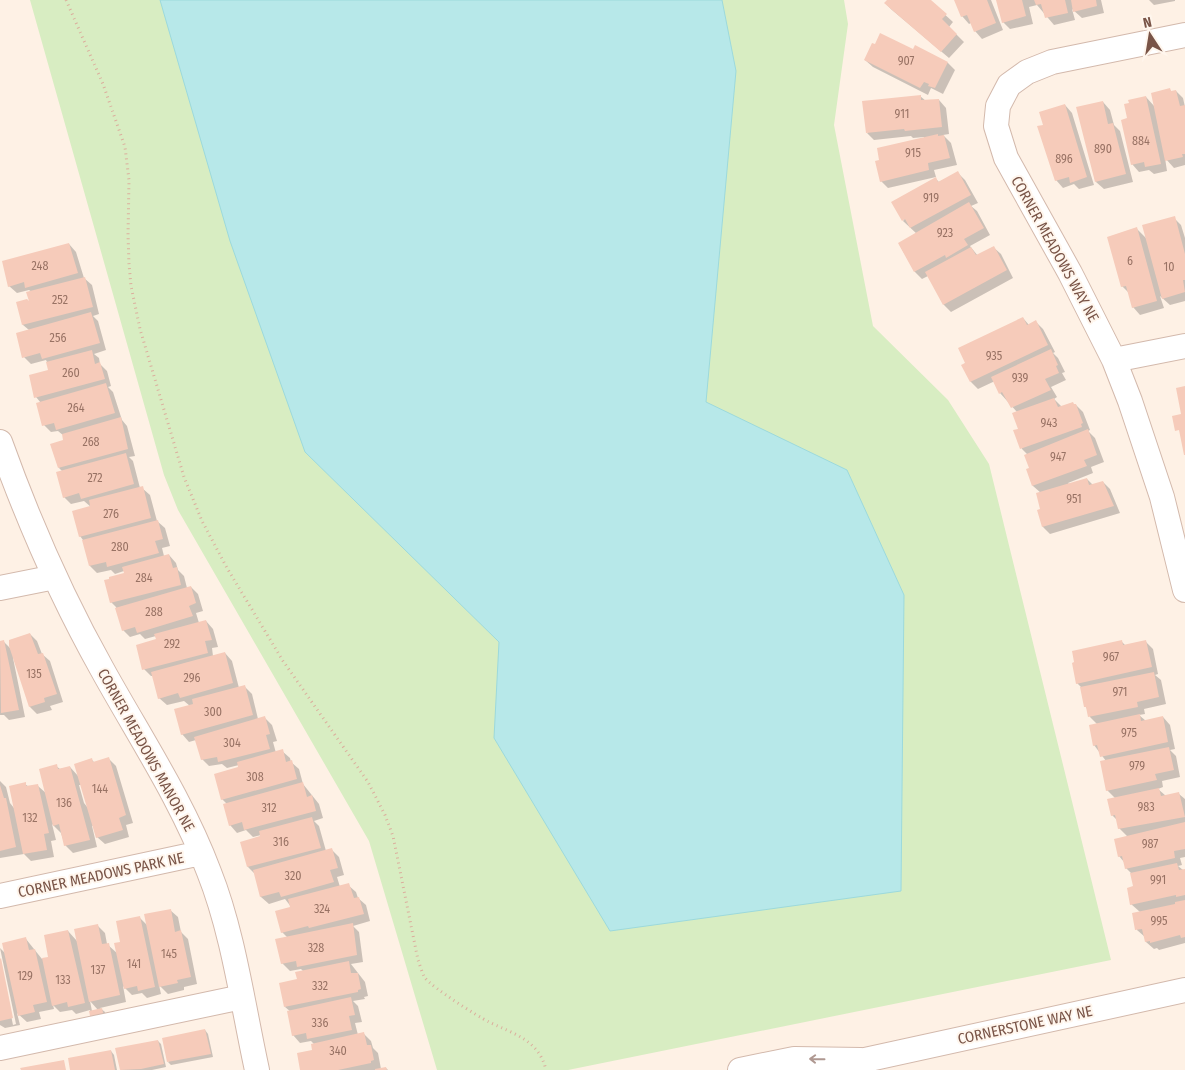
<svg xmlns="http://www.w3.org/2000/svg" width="1185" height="1070" viewBox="0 0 1185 1070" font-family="'Fira Sans Condensed',sans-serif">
	<rect width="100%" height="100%" fill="#fef1e5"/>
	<path fill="#d8edc2" d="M30 0H844L848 24 834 125 873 326 948 400 989 464 1111 960 568 1070H437L369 841 178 510 164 475Z"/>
	<path fill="#b7e8e9" stroke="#9cd9dc" d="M160 0H722L736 71 706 402 847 470 904 595 901 891 610 931 494 738 499 642 305 452 230 241Z"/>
	<path fill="#0003" fill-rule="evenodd" d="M888 0H929L953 22 949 27 964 42 949 58 892 10 885 3Z
		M955 0H991L1003 30 982 39 975 31 971 23 969 24 962 16Z
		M997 0H1101L1104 13 1082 18 1072 9 1075 20 1054 25 1037 5 1029 7 1033 24 1010 29 1003 22Z
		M1149 0H1175V1L1154 5Z
		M915 47 948 63 955 70 943 94 931 88 928 95 873 67 865 60 913 51Z
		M1170 90 1172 92 1176 91 1183 98 1185 107V165L1174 168 1165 158 1167 171 1154 174 1149 170 1139 172 1132 164 1129 119 1146 97 1155 107Z
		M920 96 926 101 939 100 946 108 949 134 943 135 951 143 957 165 934 170 936 177 888 188 881 181 924 138V137L913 138 911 136 874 140 867 133Z
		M1103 102 1110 110 1114 125 1120 131 1133 182 1104 189 1096 182Z
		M1065 105 1072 113 1094 185 1079 189 1074 184 1063 188 1056 180 1045 126Z
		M958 173 965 180 978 203 971 206 977 211 990 235 970 246 978 256 993 247 1001 254 1013 278 951 312 944 305 928 276 922 279 915 272 899 244 917 234 903 221 936 179 939 182Z
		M1174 218 1181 225 1185 238V301L1170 305 1160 296 1164 308 1140 315 1133 307 1129 293 1122 286 1136 228 1146 238Z
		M69 244 76 252 84 278 92 285 99 314 93 316 98 321 106 350 94 354 99 358 100 364 107 371 111 386 108 387 113 392 122 420 127 426 135 456 129 457 133 461 140 488H142L150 495 157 521 165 528 170 546 162 548 164 556 169 555 176 563 178 570 184 576 187 588 191 587 198 594 203 611 196 613 199 623 206 621 213 629 218 647 212 648 213 656 225 653 232 661 239 688 244 686 252 694 258 719 265 718 272 725 277 741 273 742 276 753 282 751 290 758 291 762 299 769 303 784 319 804 323 818 314 821 319 826 326 851 332 850 339 857 344 875 337 877 340 887 348 885 356 892 358 898 366 905 370 921 353 926 359 932 363 962 351 964 365 982 368 996 364 997 365 999 353 1001 358 1006 362 1022 355 1023 358 1035 364 1034 371 1041 373 1048 378 1053 381 1069 386 1068 388 1070H302L314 1051V1044L311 1041 300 1043 293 1035 291 1012 285 1007 304 972 301 969 290 971 282 963 288 938 282 932 292 908 285 899 269 904 261 897 255 874 248 867 242 843 261 837V835L253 837 246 830 237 833 230 825 227 804 222 799 240 768 239 765 227 768 222 764 209 766 202 759 196 740 189 742 182 734 190 706 184 701 167 705 159 698 153 676H151L144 669 157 640 156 636 145 639 140 634 130 637 123 630 116 607 111 602 125 574 124 571 115 574 111 570 97 573 90 566 83 540 80 536 91 507 84 501 71 504 64 497 63 472 59 468 65 441 64 436 58 431 51 432 44 425 41 403 36 397 50 371 47 362 46 360 31 364 24 357 29 330 23 325 18 303 31 305 32 292 29 290 17 293 9 286Z
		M1023 318 1029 325 1036 322 1043 329 1055 352 1053 353 1058 358 1065 372 1062 373 1066 380 1051 387 1057 397 1054 399 1062 407 1076 405 1083 412 1090 430 1088 431 1095 438 1104 462 1091 467 1093 473 1068 483 1069 484 1087 479 1093 485 1103 482 1110 489 1120 513 1050 534 1043 527 1041 493 1033 486 1028 455 1022 449 1015 431 1019 429 1017 412 1000 393 995 381 978 389 971 382 963 365Z
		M30 634 37 641 42 654 50 661 63 702 50 706 52 710 37 714 30 707 14 658H13L25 717 9 720 4 715H0V642L3 641 11 649Z
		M1122 642 1126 646 1146 642 1153 649 1158 674 1155 675 1161 680 1166 704 1144 709 1145 714 1139 715 1146 721 1163 717 1170 725 1175 749 1170 750 1176 756 1180 777 1162 781 1163 787 1158 789 1166 796 1179 794 1185 799V857L1180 858 1182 865 1178 866 1183 870H1185V943L1159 950 1157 948 1154 949 1146 942 1145 937 1137 930 1140 912 1131 904 1135 887 1132 874 1126 868 1124 862 1119 856 1128 837 1119 828 1118 821 1112 815 1116 799 1107 790 1106 761 1094 745 1097 724 1090 717 1088 710 1085 706 1082 688 1077 683Z
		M109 759 116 766 133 823 126 825 129 837 105 844 97 837 94 825 92 826 97 847 73 853 65 845 61 833 52 824 56 840 51 841 54 857 31 861 24 854 0 858V781L6 787 10 803 14 808 25 784 29 787 38 786 47 794 56 766 60 769 70 767 79 777 92 760 95 763ZM79 785H81L88 808 84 803Z
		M170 910 178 917 181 932 188 939 197 984 184 987V990L168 994 159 985 161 994 147 998 142 993 132 995 123 986 126 1002 100 1008 105 1012 108 1025H93L90 1010 76 1014 72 1010 60 1012 53 1005 54 1009 39 1012 41 1019 27 1022 17 1013 20 1025 5 1028 0 1025V961L13 1025 16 1024 0 948 6 954 26 939 42 959 50 958 68 931 77 941 98 926 105 933 107 944 118 954 122 943 139 917 148 926ZM90 1001 98 1010 92 1011Z
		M205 1030 208 1034 213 1057 171 1065 168 1062Z
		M158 1041 161 1044 166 1067 152 1070H121L116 1049Z
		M111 1051 114 1055 117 1070H71Z"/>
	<path fill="#f6cbba" d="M887 0H931L947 14 942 19 957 34 941 52 884 3Z
		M954 0H987L996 23 974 32 967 15 961 17Z
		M996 0H1022L1026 16 1002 23Z
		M1034 0H1065L1068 13 1045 18 1041 4 1036 5Z
		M1071 0H1096L1097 6 1073 12Z
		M880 33 913 49 915 45 948 62 935 88 928 86 929 84 924 82 920 88 864 60 872 43 875 44Z
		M1170 88 1171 91 1176 90 1180 106 1185 105V154H1182L1183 157 1165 161 1151 93Z
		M921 95V100L939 99 942 127 905 131 904 129 866 133 862 101Z
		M1146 96 1161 164 1145 167 1144 162 1131 165 1121 120 1127 118 1124 104 1129 103 1128 100Z
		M1103 101 1108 124 1113 123 1126 174 1095 182 1076 107Z
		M1065 104 1087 177 1070 183 1069 177 1055 181 1037 126 1043 125 1039 112Z
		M938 134V136L944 135 950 158 928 163 929 170 880 182 875 161 879 160 877 148Z
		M958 171 971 195 910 228 905 219 902 221 891 202 936 177 938 182Z
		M969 202 984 228 964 239 968 245 946 258 945 255 914 272 898 243Z
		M1175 216 1185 254V280H1183L1185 292 1162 299 1142 225Z
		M1137 227 1157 301 1132 308 1126 286 1121 287 1107 237Z
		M69 243 78 273 25 288 24 282 8 287 2 261Z
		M994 246 1007 270 943 305 925 272 971 247 976 255Z
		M85 277 93 307 22 325 16 302 27 299 29 301 26 292Z
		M91 312 100 343 42 359 40 353 22 358 16 333Z
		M1023 317 1027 325 1036 320 1048 345 970 382 961 365 965 363 958 348Z
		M1051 349 1058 365 1056 366 1059 373 1045 379 1051 390 1011 408 1002 392 999 394 991 377Z
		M92 350 95 364 100 362 105 379 34 398 29 375 48 370 46 362Z
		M106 383 115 413 56 430 54 423 42 426 36 403Z
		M1185 386V455H1184L1179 430 1175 431 1172 416 1181 414 1176 388Z
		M1054 398 1058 407 1073 402 1074 404H1076L1083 423 1081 424 1082 427 1020 449 1013 430 1018 429 1012 413Z
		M121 417 128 449 58 468 50 444 63 440 62 434Z
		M1088 429 1097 455 1084 460 1087 466 1032 486 1026 469 1029 468 1024 455Z
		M126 453 134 484 81 499 79 493 63 498 56 472Z
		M1087 478 1089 485 1103 481 1114 506 1042 527 1037 510 1040 509 1036 493Z
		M143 486 151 518 79 537 72 511 90 506 89 500Z
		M158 520 163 539 155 541 159 553 107 567 106 562 89 566 82 540Z
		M169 554 173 568 177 567 181 585 110 603 104 580 109 579V577L124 573 122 567Z
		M191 586 196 603 189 606 193 616 137 633 135 627 122 631 115 608Z
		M206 620 212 640 205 641 208 653 142 670 136 645 156 639 154 634Z
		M30 633 38 654 43 653 57 694 44 698 45 702 29 707 9 646V640Z
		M4 640 19 710 1 713 0 641Z
		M1122 640 1123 645 1146 640 1152 667 1076 684 1072 663 1074 662 1072 651Z
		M225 652 233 683 180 698 178 693 158 699 151 672Z
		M1154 672 1159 697 1137 702 1138 707 1088 717 1086 707H1084L1080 687Z
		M245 685 253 715 181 735 174 709 193 704 192 699Z
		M1140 714 1141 721 1163 716 1168 742 1100 757 1097 745 1093 746 1089 725Z
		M265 716 270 734 266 735 270 749 218 762 217 757 201 760 194 737Z
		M1169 747 1174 770 1155 774 1157 780 1106 791 1100 761Z
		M283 749 286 762 292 760 297 779 221 800 214 774 238 767 237 762Z
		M109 757 126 815 119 818 123 830 96 838 74 764 92 758 93 762Z
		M57 764 58 769 70 766 90 840 64 846 59 824 53 826 39 769Z
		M26 782V786L38 784 49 833 44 834 47 850 23 854 9 786Z
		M303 782 307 797 312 795 316 811 244 830 242 822 229 826 223 804Z
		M0 785 4 798H6L16 847 0 851Z
		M1159 788 1161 796 1179 792 1185 817 1118 829 1115 815 1111 816 1107 799Z
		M312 817 321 848 247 867 240 842 260 836 259 831Z
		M1185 822V849L1174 851 1175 858 1125 869 1122 856 1118 857 1114 839Z
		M332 848 338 868 330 870 334 882 281 897 279 892 260 897 253 870Z
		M1177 863 1179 870 1185 869V895L1176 897V895L1130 905 1127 888 1133 886 1130 873Z
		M349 883 354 898 359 897 364 914 309 928 308 926 281 933 275 911 290 907 288 899Z
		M1185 900V937L1181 938 1180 935 1150 943V941L1145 942 1142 929 1135 930 1132 913 1175 904V902Z
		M171 909 175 932 181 930 191 977 177 980 178 983 159 987 144 914Z
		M140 916 155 987 138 991 137 986 124 989 114 943 120 942 116 921Z
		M353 923 357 955 297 967 296 961 281 964 275 939Z
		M98 924 102 944 109 943 120 995 89 1002 74 929Z
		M68 930 85 1003 68 1007 67 1002 52 1006 42 958 48 957 44 935Z
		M26 937 29 950 35 949 47 1002 33 1005 35 1012 18 1016 2 943Z
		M1 958 13 1018 0 1021V959Z
		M349 961 351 973H358L361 989 358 990V992L284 1007 279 983 297 979 295 972Z
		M351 997 355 1015 349 1016 352 1030 307 1039 306 1033 292 1036 287 1011Z
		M102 1008 105 1022 92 1025 89 1011Z
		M205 1029 211 1054 167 1062 162 1038Z
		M364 1032 367 1045H371L374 1060 371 1061V1063L338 1070H300L297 1053 312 1050 311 1044Z
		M158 1040 164 1064 141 1069 120 1070 115 1048Z
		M111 1050 115 1070H70L68 1058Z
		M64 1060 66 1070H21L20 1068Z
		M386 1067 387 1070H375V1069Z"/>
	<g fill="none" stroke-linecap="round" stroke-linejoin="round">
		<g stroke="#d3b9ac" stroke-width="26">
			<path id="minor" d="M1185 35 1052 62 1027 72 1009 85 998 106 996 126 1006 158 1070 273 1114 360 1130 401 1162 497 1185 590
				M1114 360 1185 346
				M0 442C28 520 61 596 102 669 139 736 182 800 209 872 233 932 243 1006 257 1070
				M0 588 55 577
				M0 896 201 853
				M0 1048 242 997
				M740 1070 794 1059 861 1060
				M841 1070 865 1060 1185 990"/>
		</g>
		<path stroke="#dbae9d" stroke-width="3" stroke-dasharray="1 4" stroke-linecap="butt" d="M66 0 103 84 125 147 129 180 128 235 129 264 131 286 140 329 184 477 202 521 227 568 283 661 368 782 385 815 393 836 418 960C420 965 422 973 425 978 433 988 477 1016 489 1022 514 1034 539 1040 546 1070"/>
		<use href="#minor" stroke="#fff" stroke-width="24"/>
	</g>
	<defs><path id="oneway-shaft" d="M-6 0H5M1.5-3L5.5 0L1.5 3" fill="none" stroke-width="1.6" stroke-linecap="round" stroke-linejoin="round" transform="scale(1.25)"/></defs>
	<use stroke="#af9891" href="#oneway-shaft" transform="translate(817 1059) rotate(-179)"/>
	<g text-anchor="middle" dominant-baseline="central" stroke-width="4" stroke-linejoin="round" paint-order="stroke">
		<g font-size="12" fill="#987264">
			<text x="906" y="61">907</text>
			<text x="902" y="114">911</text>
			<text x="1141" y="141">884</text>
			<text x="1103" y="149">890</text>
			<text x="913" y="153">915</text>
			<text x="1064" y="159">896</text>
			<text x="931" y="198">919</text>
			<text x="945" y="233">923</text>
			<text x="1130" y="261">6</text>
			<text x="40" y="266">248</text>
			<text x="1169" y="267">10</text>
			<text x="60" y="300">252</text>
			<text x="58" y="338">256</text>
			<text x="994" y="356">935</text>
			<text x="71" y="373">260</text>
			<text x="1020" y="378">939</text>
			<text x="76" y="408">264</text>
			<text x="1049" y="423">943</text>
			<text x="91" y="442">268</text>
			<text x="1058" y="457">947</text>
			<text x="95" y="478">272</text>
			<text x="1074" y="499">951</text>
			<text x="111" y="514">276</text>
			<text x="120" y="547">280</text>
			<text x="144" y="578">284</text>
			<text x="154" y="612">288</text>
			<text x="172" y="644">292</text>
			<text x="1111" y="657">967</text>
			<text x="34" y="674">135</text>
			<text x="192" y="678">296</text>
			<text x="1120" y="692">971</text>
			<text x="213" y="712">300</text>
			<text x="1129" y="733">975</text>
			<text x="232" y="743">304</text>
			<text x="1137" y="766">979</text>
			<text x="255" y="777">308</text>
			<text x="100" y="789">144</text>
			<text x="64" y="803">136</text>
			<text x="1146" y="807">983</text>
			<text x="269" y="808">312</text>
			<text x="30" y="818">132</text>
			<text x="281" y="842">316</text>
			<text x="1150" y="844">987</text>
			<text x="293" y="876">320</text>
			<text x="1158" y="880">991</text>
			<text x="322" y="909">324</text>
			<text x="1159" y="921">995</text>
			<text x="316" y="948">328</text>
			<text x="169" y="954">145</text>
			<text x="134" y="964">141</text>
			<text x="98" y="970">137</text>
			<text x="25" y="976">129</text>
			<text x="63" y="980">133</text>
			<text x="320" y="986">332</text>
			<text x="320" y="1023">336</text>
			<text x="338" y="1051">340</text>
		</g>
		<g font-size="15" fill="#795447" stroke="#fff6ed">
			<text transform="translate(1055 249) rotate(61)">CORNER MEADOWS WAY NE</text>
			<text transform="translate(146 750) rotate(61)">CORNER MEADOWS MANOR NE</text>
			<text transform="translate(101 875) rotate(-12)">CORNER MEADOWS PARK NE</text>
			<text transform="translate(1025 1025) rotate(-12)">CORNERSTONE WAY NE</text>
		</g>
	</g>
	<g transform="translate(1150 35) rotate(348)" stroke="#fff6ed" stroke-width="4" paint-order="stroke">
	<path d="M0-4L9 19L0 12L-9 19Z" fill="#795447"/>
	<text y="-8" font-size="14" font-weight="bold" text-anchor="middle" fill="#795447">N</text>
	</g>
</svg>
